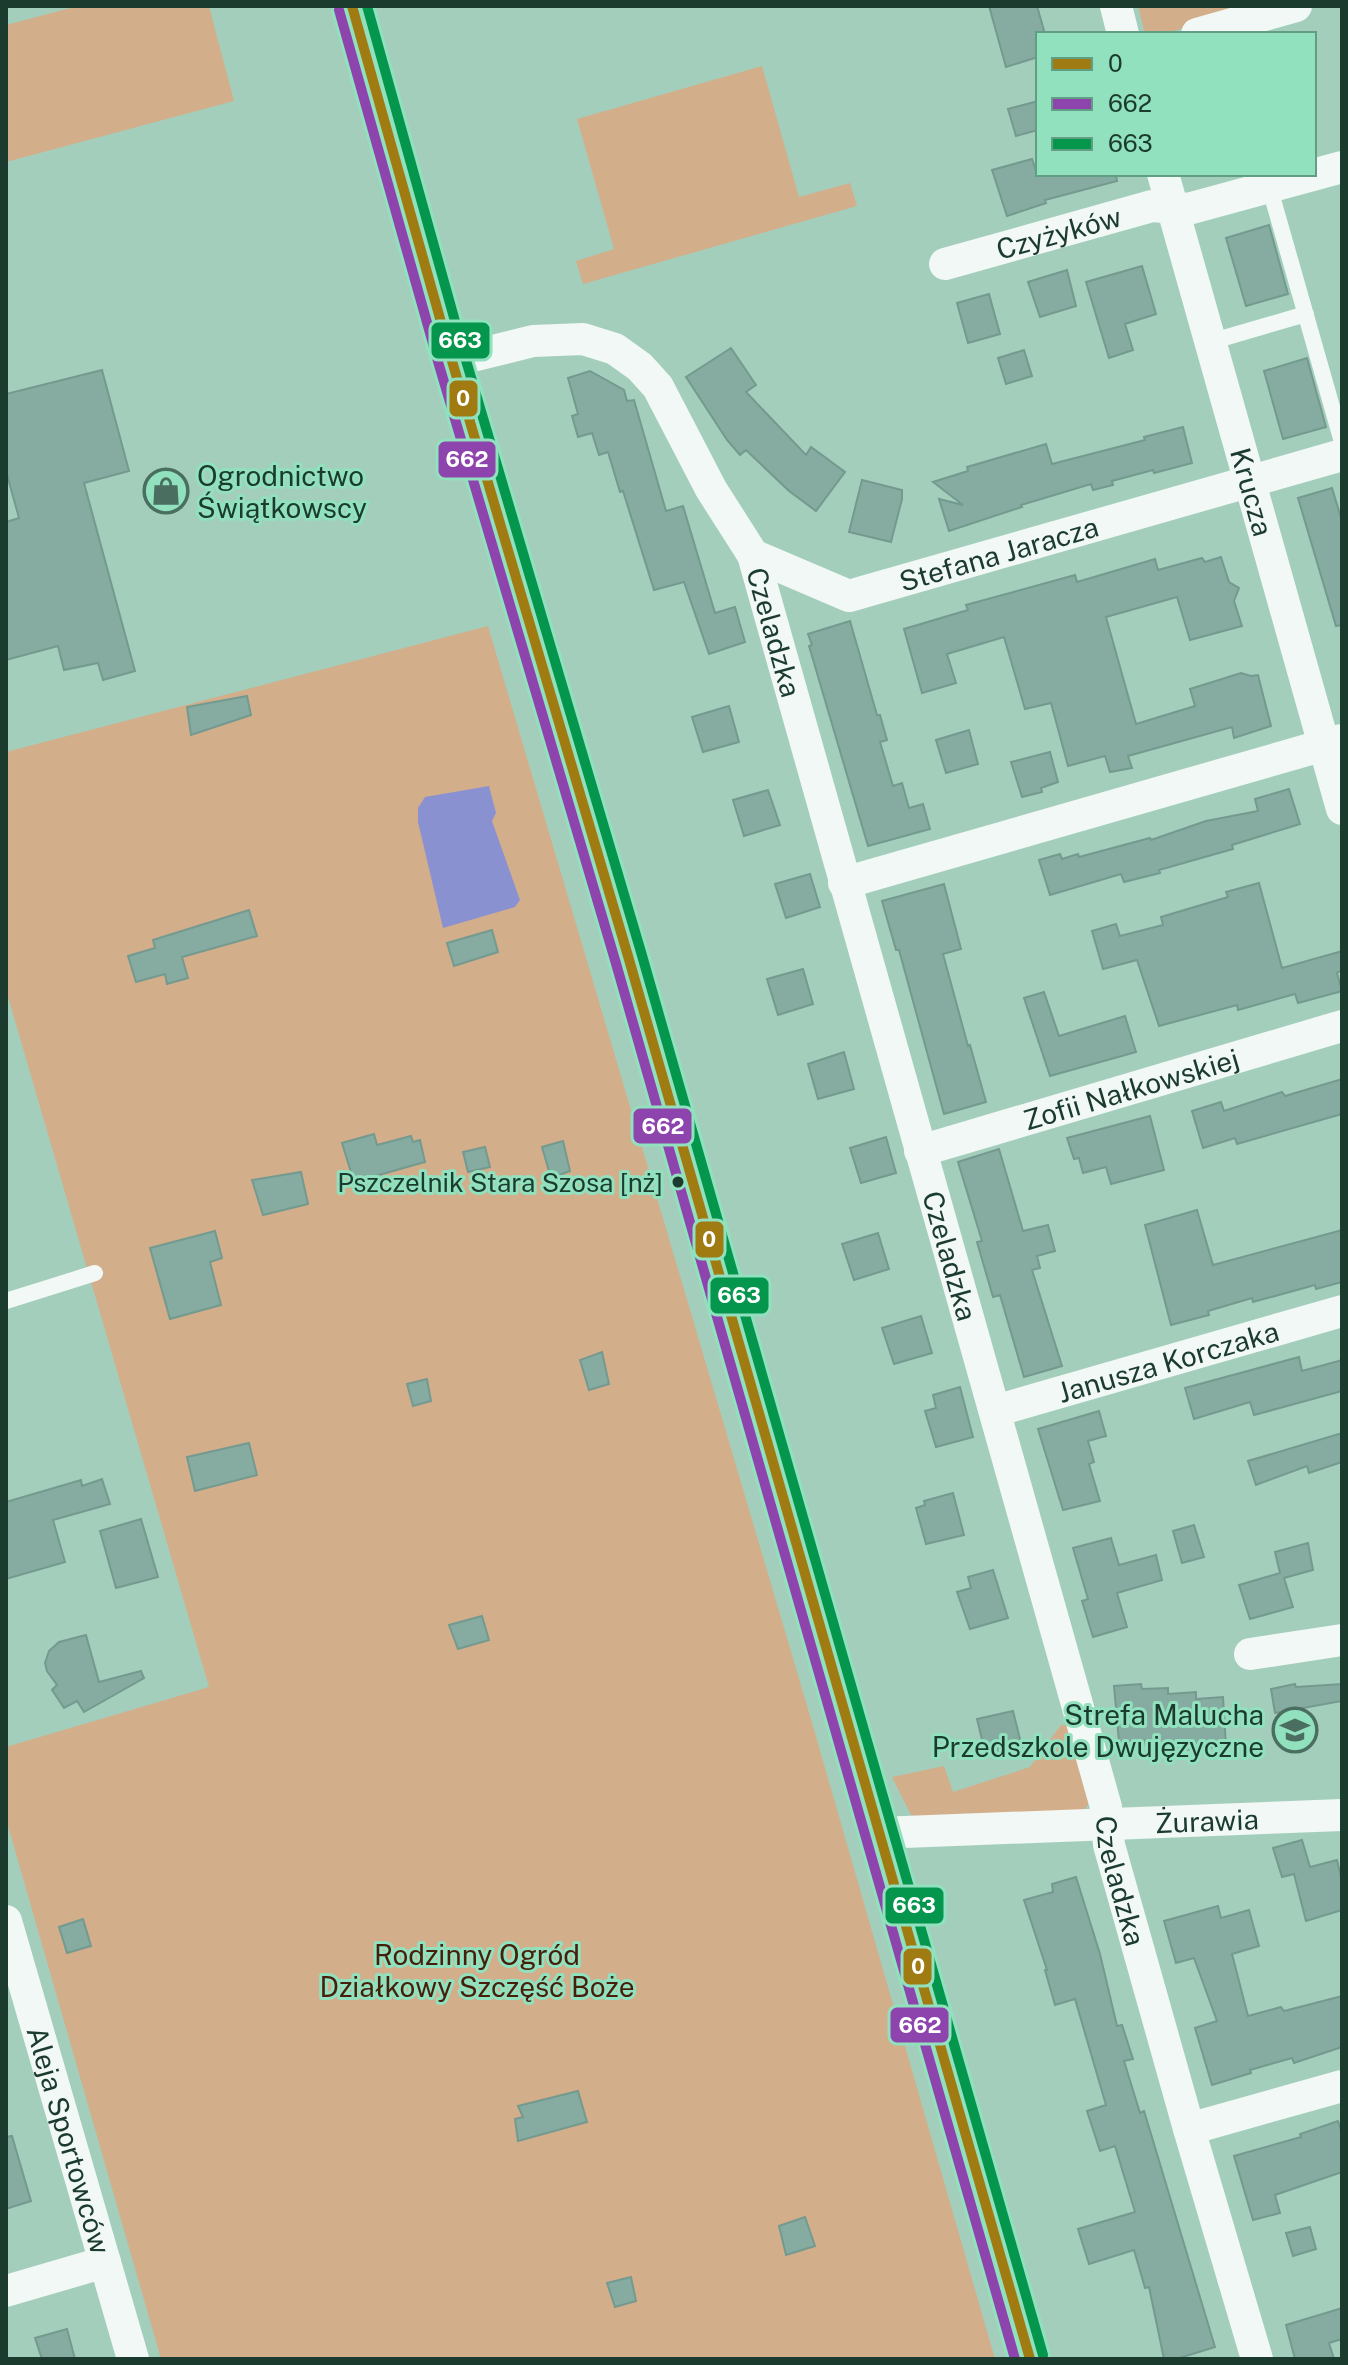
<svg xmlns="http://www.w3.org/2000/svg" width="1348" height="2365" viewBox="0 0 1348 2365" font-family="'Public Sans',sans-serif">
	<rect width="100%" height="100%" fill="#a3cebb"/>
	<path fill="#d3ae8b" d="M78 6H209L234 101 6 162V25Z
		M1138 6H1267L1162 34H1145Z
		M762 66 799 197 850 183 857 206 583 284 576 261 614 249 577 119Z
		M488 626 813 1726 995 2359H161L6 1819V1747L209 1687 6 990V752Z
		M1061 1725H1070L1090 1802 1082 1813 929 1819 911 1815 892 1777 944 1766 953 1792 1030 1767Z"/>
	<path fill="#8a91d0" d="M489 786 496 813 492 821 520 900 515 907 443 928 418 822V808L425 797Z"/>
	<path fill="#86aba1" stroke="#749a90" stroke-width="2" d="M989 6H1037L1045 34H1038V57L1006 67Z
		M1038 101V130L1016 136 1008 109Z
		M1032 159 1037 174H1116L1117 181 1045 200 1046 203 1007 216 992 170Z
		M1269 225 1288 294 1246 306 1226 238Z
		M1142 266 1156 314 1125 324 1133 350 1109 358 1086 282Z
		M1067 270 1076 306 1040 317 1028 282Z
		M989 294 1000 334 968 343 957 303Z
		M731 348 756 385 746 392 806 455 811 447 845 472 816 511 789 491 746 450 740 455 727 440 686 377Z
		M1024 350 1032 376 1006 384 998 358Z
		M1307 358 1326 427 1283 439 1264 371Z
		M102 370 129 471 84 483 135 671 103 680 98 663 64 670 58 646 6 660V522L19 518 6 471V394Z
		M590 371 624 390 627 401 634 400 666 511 683 506 715 613 735 607 745 642 709 654 684 582 654 590 623 491 620 492 608 452 599 455 592 433 578 437 572 416 578 414 568 378Z
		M1183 427 1192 463 1154 473 1153 470 1112 481 1113 485 1093 490 1091 484 1021 505 1022 507 949 531 939 499 963 505 933 482 968 471 967 467 1046 444 1052 464 1145 440 1144 437Z
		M862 480 902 490V499L891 542 849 532Z
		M1332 488 1342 521V625L1336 626 1298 498Z
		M1221 557 1229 582 1239 588 1234 601 1242 626 1190 640 1177 597 1106 617 1136 724 1195 706 1190 689 1241 673 1251 676 1258 675 1271 726 1234 738 1232 727 1128 756 1132 768 1110 772 1105 756 1068 766 1051 703 1025 709 1004 637 947 654 956 683 922 693 904 629 968 610 966 605 1075 575 1077 582 1155 559 1158 570 1202 558 1205 562Z
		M850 621 877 715H880L887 740 880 742 893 786 902 783 909 808 923 804 930 829 868 846 809 646 812 645 808 634Z
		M247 696 251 715 191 735 187 707Z
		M729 706 739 742 703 752 692 717Z
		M969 730 978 764 946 773 936 740Z
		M1050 752 1058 782 1041 788 1042 792 1022 797 1011 762Z
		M1289 789 1300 824 1232 845 1233 849 1159 870 1160 873 1124 882 1121 874 1050 895 1039 860 1060 854 1062 859 1078 854 1079 857 1150 838 1151 840 1206 821 1258 811 1255 799Z
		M768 790 780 825 744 836 733 800Z
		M810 874 820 907 786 918 775 884Z
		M1259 883 1282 968 1342 951V970L1337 973 1342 991 1298 1003 1295 994 1238 1010 1237 1005 1159 1026 1137 960 1103 969 1092 931 1116 924 1120 936 1163 925 1161 917 1228 897 1226 892Z
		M944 884 961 949 943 954 968 1046 970 1045 986 1102 944 1114 899 950H896L882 901Z
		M249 910 257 936 182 957 188 978 167 984 165 974 136 982 128 956 155 948 153 940Z
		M492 930 498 952 454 966 447 943Z
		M803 969 813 1004 778 1015 767 979Z
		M1044 992 1059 1036 1125 1016 1136 1052 1050 1076 1024 998Z
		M844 1052 854 1089 818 1099 808 1064Z
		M1342 1079V1114L1237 1144 1235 1138 1203 1148 1192 1111 1221 1102 1224 1111 1282 1092 1285 1096Z
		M1150 1116 1164 1170 1111 1184 1106 1167 1083 1173 1079 1158 1074 1159 1067 1138Z
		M374 1134 377 1145 411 1136 413 1142 420 1140 425 1162 354 1182 342 1143Z
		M886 1137 896 1173 861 1183 850 1148Z
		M563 1141 570 1171 551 1178 542 1147Z
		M485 1147 490 1167 468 1172 463 1152Z
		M999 1149 1023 1231 1048 1225 1055 1251 1037 1256 1040 1268 1032 1270 1062 1366 1024 1377 1000 1295 993 1297 977 1242 982 1241 958 1162Z
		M301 1172 308 1204 263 1215 252 1180Z
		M1197 1210 1213 1265 1342 1230V1282L1316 1289 1315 1285 1253 1302 1252 1298 1208 1311 1209 1315 1171 1325 1145 1225Z
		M215 1231 222 1258 210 1262 221 1305 170 1319 150 1248Z
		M878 1233 889 1269 854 1280 842 1244Z
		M921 1316 932 1353 894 1364 882 1328Z
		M602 1352 609 1384 589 1390 580 1360Z
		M1299 1357 1302 1371 1342 1360V1391L1254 1415 1250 1402 1194 1419 1185 1388Z
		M427 1379 431 1401 413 1406 407 1384Z
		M960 1387 973 1437 936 1447 925 1411 936 1408 933 1395Z
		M1099 1411 1106 1436 1088 1441 1094 1462 1089 1464 1100 1501 1063 1510 1038 1429Z
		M1342 1433V1462L1309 1473 1307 1466 1256 1485 1248 1461Z
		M249 1443 257 1475 195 1491 187 1457Z
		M102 1479 110 1504 53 1520 65 1562 6 1579V1502L81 1480 82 1486Z
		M953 1493 964 1535 926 1544 916 1508 925 1505 924 1501Z
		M141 1519 158 1577 116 1588 100 1531Z
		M1194 1525 1204 1557 1182 1563 1173 1531Z
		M1111 1538 1119 1565 1156 1555 1162 1580 1117 1593 1127 1627 1093 1637 1082 1601 1088 1599 1073 1548Z
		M1308 1543 1313 1570 1284 1578 1293 1607 1250 1619 1239 1585 1280 1573 1275 1552Z
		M993 1570 1008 1618 970 1629 957 1592 971 1588 968 1577Z
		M482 1616 489 1640 458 1649 449 1625Z
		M86 1635 99 1682 141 1671 144 1678 84 1712 77 1701 64 1708 52 1690 57 1685 47 1671 45 1663 49 1651 59 1642Z
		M1141 1684 1142 1689 1168 1688V1694L1196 1692V1699L1223 1697 1226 1746 1172 1751 1171 1745 1146 1747 1145 1740 1119 1742 1114 1686Z
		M1295 1684 1296 1687 1342 1684V1701L1275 1713 1271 1689Z
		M1013 1711 1022 1747 986 1756 977 1719Z
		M1302 1840 1310 1867 1337 1860 1342 1881V1910L1306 1921 1294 1874 1282 1877 1273 1848Z
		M1076 1877 1100 1954 1117 2026 1122 2025 1133 2059 1124 2061 1140 2113 1144 2111 1151 2134 1215 2347 1176 2359H1164L1149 2287 1145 2288 1134 2250 1089 2264 1078 2229 1135 2212 1115 2146 1100 2151 1087 2111 1106 2105 1075 1999 1055 2005 1045 1970H1047L1024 1900 1053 1892 1052 1884Z
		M1218 1906 1221 1918 1249 1910 1259 1946 1232 1954 1248 2016 1281 2007 1284 2011 1342 1996V2047L1294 2063 1292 2058 1250 2070 1251 2073 1212 2085 1195 2028 1217 2021 1194 1958 1176 1963 1164 1921Z
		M83 1919 91 1946 67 1953 59 1927Z
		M578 2091 587 2122 518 2141 515 2119 523 2117 518 2106Z
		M1338 2121 1342 2134V2172L1275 2195 1280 2213 1253 2220 1234 2156 1301 2137 1300 2134Z
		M12 2136 31 2201 6 2209V2137Z
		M805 2217 815 2246 786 2255 779 2226Z
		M1310 2227 1316 2249 1293 2256 1286 2233Z
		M631 2277 636 2301 615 2307 607 2283Z
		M1342 2308V2339L1329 2343 1334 2359H1295L1286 2325Z
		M67 2329 75 2359H42L35 2338Z"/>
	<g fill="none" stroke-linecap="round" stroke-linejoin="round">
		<path stroke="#f1f8f5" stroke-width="16" d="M1268 182 1342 442
			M1210 342 1306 314
			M6 1301 95 1273"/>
		<g stroke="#f1f8f5" stroke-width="32">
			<path d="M352 6 452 361 628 956 1030 2359"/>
			<path d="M1116 6 1123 34"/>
			<path d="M1197 34 1296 6"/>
			<path id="s1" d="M1163 174 1342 809"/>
			<path id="s2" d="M945 264 1152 206 1188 209 1342 167"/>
			<path id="s3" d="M452 361 533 341 583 339 615 349 640 367 658 387 711 489 753 555 1106 1807 1109 1845 1189 2129 1257 2359"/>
			<path id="s4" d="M753 555 849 596 1342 455"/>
			<path d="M844 883 1342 740"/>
			<path id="s5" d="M920 1151 1342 1026"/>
			<path id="s6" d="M995 1411 1342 1311"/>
			<path d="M1250 1654 1342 1640"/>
			<path id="s7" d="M879 1833 1342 1815"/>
			<path id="s8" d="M6 1921 133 2359"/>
			<path d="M1189 2129 1342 2086"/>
			<path d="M6 2291 105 2262"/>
		</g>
		<g stroke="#91e0be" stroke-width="16">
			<path id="bus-1" d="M352 6 452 361 628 956 1030 2359"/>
		</g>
		<g stroke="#91e0be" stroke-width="16">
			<path id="bus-2" d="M339 10 439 365 615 960 1015 2359"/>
		</g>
		<g stroke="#91e0be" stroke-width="16">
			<path id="bus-3" d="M367 6 465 357 641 952 1043 2355"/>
		</g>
		<use href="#bus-1" stroke="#9f7b12" stroke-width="10"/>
		<use href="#bus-2" stroke="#8e44ad" stroke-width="10"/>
		<use href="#bus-3" stroke="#04964c" stroke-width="10"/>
	</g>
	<defs>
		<g id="shop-ring" transform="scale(2.3)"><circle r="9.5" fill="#91e0be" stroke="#4a6e5f" stroke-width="1.5"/><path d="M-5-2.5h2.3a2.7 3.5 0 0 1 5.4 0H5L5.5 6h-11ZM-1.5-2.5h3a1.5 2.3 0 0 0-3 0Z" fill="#4a6e5f"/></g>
		<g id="school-ring" transform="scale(2.3)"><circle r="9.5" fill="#91e0be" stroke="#4a6e5f" stroke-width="1.5"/><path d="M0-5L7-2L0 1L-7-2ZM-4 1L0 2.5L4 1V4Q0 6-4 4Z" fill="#4a6e5f"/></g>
	</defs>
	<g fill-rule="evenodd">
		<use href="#shop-ring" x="166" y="491"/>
		<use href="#school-ring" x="1295" y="1730"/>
	</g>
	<circle fill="#1a3b2e" stroke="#91e0be" stroke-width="3" cx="678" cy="1182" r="7"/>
	<g text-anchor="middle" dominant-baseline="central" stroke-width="6" stroke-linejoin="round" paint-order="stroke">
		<g font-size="26" fill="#1a3b2e" stroke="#91e0be" text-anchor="end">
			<text x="663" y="1182">Pszczelnik Stara Szosa [nż]</text>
		</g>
		<g font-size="28" fill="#1a3b2e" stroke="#91e0be">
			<text stroke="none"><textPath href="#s2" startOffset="118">Czyżyków</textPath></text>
			<text stroke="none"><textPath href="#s1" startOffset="330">Krucza</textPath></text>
			<text stroke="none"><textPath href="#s4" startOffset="260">Stefana Jaracza</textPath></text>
			<text stroke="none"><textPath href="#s3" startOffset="498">Czeladzka</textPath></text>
			<text stroke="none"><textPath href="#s5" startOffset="220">Zofii Nałkowskiej</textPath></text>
			<text stroke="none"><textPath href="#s3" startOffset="1146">Czeladzka</textPath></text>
			<text stroke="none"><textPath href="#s6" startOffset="180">Janusza Korczaka</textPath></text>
			<text stroke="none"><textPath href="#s7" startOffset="328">Żurawia</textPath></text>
			<text stroke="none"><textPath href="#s3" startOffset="1794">Czeladzka</textPath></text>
			<text stroke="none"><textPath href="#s8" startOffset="228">Aleja Sportowców</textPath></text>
		</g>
		<g font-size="28" fill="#1a3b2e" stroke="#91e0be" text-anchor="start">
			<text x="197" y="475">Ogrodnictwo<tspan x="197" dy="32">Świątkowscy</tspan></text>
			<text x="1264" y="1714" text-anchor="end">Strefa Malucha<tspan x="1264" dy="32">Przedszkole Dwujęzyczne</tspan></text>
		</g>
		<g font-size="28" fill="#461e09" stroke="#91e0be">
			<text x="477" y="1954">Rodzinny Ogród<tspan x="477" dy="32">Działkowy Szczęść Boże</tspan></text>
		</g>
	</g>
	<g stroke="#91e0be" stroke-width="3">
		<rect x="430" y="321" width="61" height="39" rx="8" fill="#04964c"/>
		<rect x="448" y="379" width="31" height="39" rx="8" fill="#9f7b12"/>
		<rect x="437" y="440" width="60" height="39" rx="8" fill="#8e44ad"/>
		<rect x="632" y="1107" width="61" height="38" rx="8" fill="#8e44ad"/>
		<rect x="694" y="1220" width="31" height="39" rx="8" fill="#9f7b12"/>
		<rect x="709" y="1276" width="61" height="39" rx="8" fill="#04964c"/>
		<rect x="884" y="1886" width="61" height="39" rx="8" fill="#04964c"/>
		<rect x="902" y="1947" width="31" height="39" rx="8" fill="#9f7b12"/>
		<rect x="889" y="2006" width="61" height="38" rx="8" fill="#8e44ad"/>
	</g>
	<g font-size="22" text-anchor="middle" font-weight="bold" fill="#fff">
		<text x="460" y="348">663</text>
		<text x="463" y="406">0</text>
		<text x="467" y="467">662</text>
		<text x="663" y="1134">662</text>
		<text x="709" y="1247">0</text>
		<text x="739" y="1303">663</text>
		<text x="914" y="1913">663</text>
		<text x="918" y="1974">0</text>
		<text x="920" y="2033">662</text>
	</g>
	<rect width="1348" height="2365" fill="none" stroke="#1a3b2e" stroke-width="16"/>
	<rect x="1036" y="32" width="280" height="144" fill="#91e0be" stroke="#619e84" stroke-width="2"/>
	<rect x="1052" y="58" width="40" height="12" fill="#9f7b12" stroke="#619e84" stroke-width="2"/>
	<text x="1108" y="72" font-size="24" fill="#1a3b2e">0</text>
	<rect x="1052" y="98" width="40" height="12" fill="#8e44ad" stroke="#619e84" stroke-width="2"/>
	<text x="1108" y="112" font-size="24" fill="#1a3b2e">662</text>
	<rect x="1052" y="138" width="40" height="12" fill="#04964c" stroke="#619e84" stroke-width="2"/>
	<text x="1108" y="152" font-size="24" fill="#1a3b2e">663</text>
</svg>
